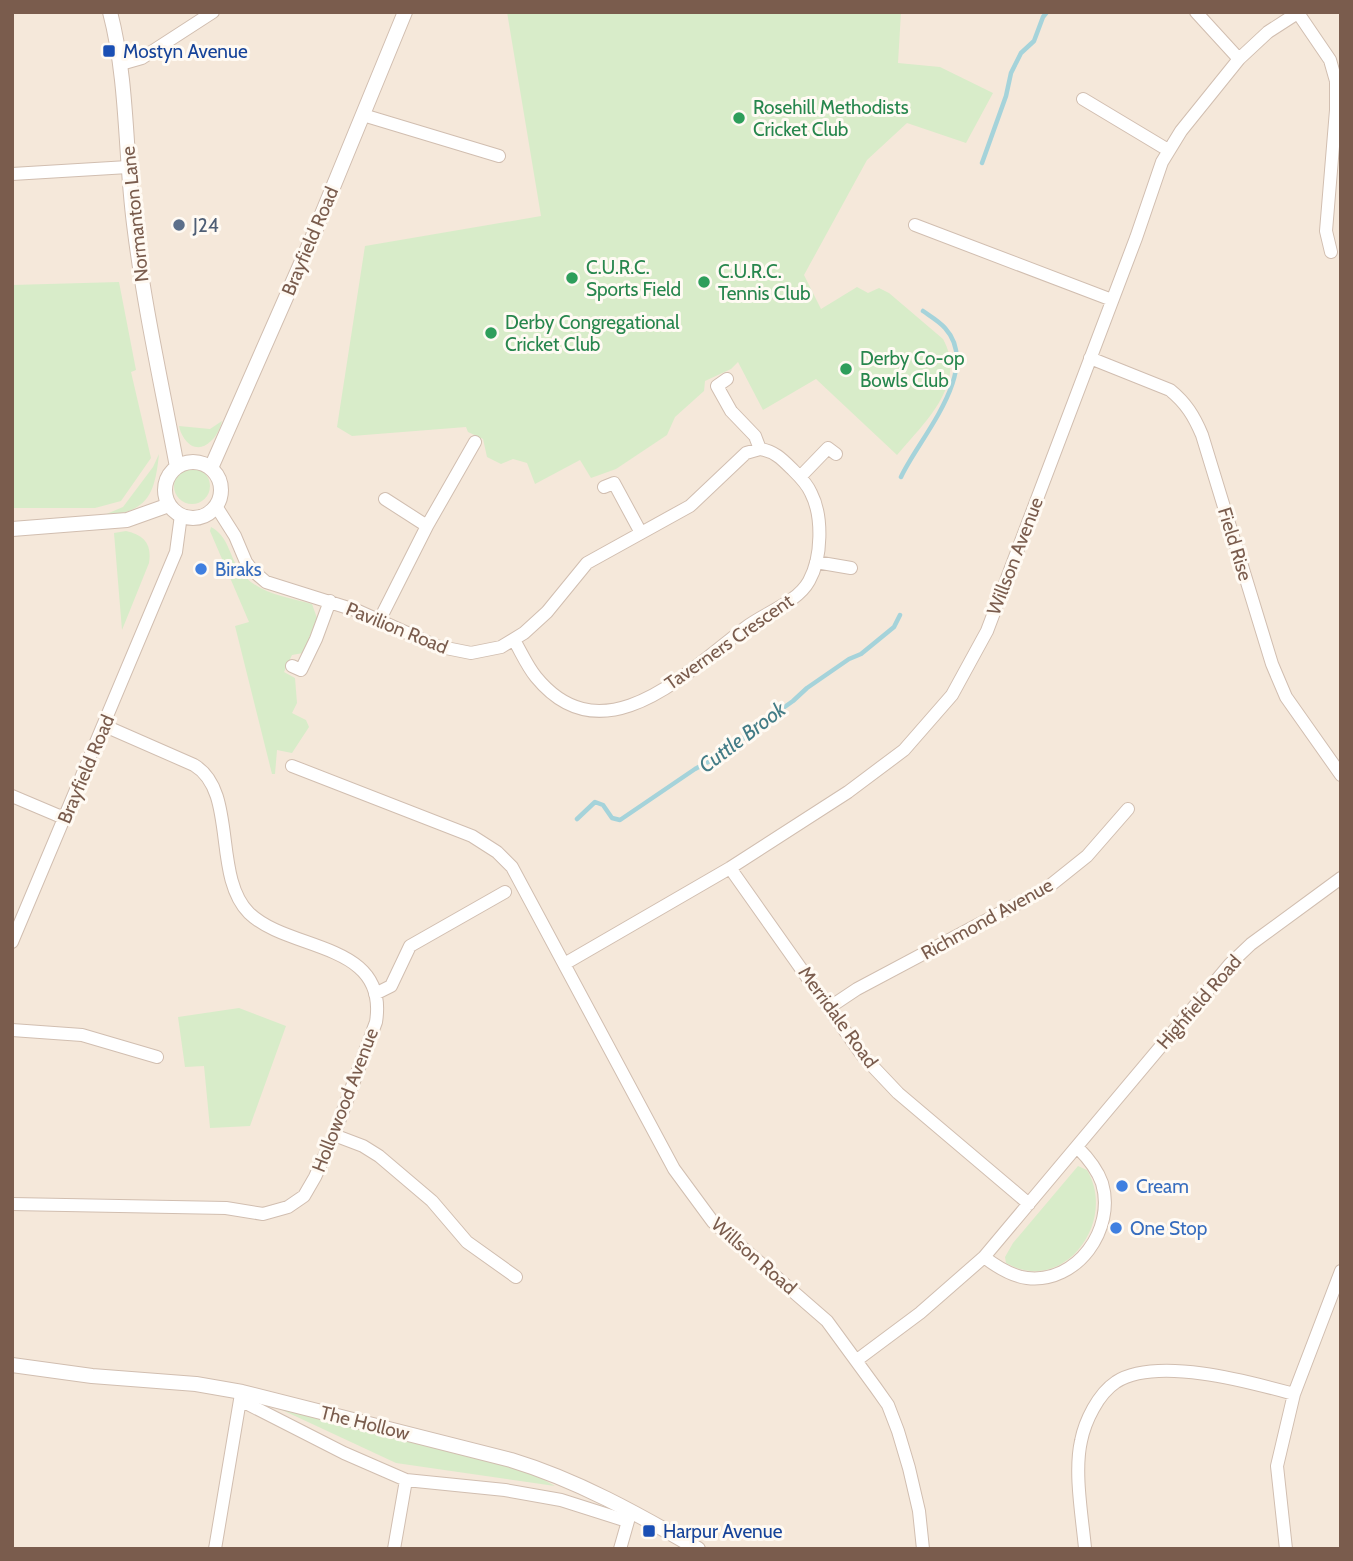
<svg xmlns="http://www.w3.org/2000/svg" width="1353" height="1561" viewBox="0 0 1353 1561" font-family="Cabin,sans-serif">
	<rect width="100%" height="100%" fill="#fdf6ec"/>
	<path fill="#f5e8da" d="M12 12H1341V1549H12Z"/>
	<path fill="#d8ecc9" d="M507 12H901L898 63 940 67 993 93 966 143 907 123 867 160 804 275 821 309 857 287 868 293 879 288 889 293 943 339C968 384 924 423 897 455L816 379 763 410 738 362 731 369 705 381 704 391 675 417 667 435 616 469 591 478 580 460 535 484 527 463 513 459 501 464 487 457 483 439 468 432 466 427 352 436 337 427 365 246 541 216Z
		M119 282 136 370 131 372 151 458 121 501 95 508H12V285Z
		M222 421C220 428 217 436 211 441 196 456 182 441 179 426L210 429Z
		M159 454C154 503 144 511 97 518L123 507 153 467Z
		M174 486a18 18 0 1 1 36 0a18 18 0 1 1-36 0Z
		M211 527C228 536 229 554 238 568 254 593 286 597 312 604L317 618 303 653 292 655 284 672 295 678 297 703 292 713 306 720 309 727 292 753 277 750 275 774H272L235 626 249 622 210 531Z
		M126 531C145 535 152 545 149 563L122 630 114 533Z
		M239 1008 286 1026 250 1126 210 1128 204 1066 185 1067 178 1017Z
		M1078 1166 1087 1170C1118 1222 1063 1296 1006 1263L1005 1257 1013 1243Z
		M280 1409 528 1471 555 1486 396 1463Z"/>
	<g fill="none" stroke-linecap="round" stroke-linejoin="round">
		<path stroke="#a5d3da" stroke-width="4.5" d="M982 163 1006 96 1011 73 1021 53 1034 41 1043 17 1047 12
			M901 477C919 438 983 370 945 328 939 321 930 316 923 311
			M577 819 595 802 603 805 612 818 620 820 695 769 732 749 752 730 793 701 807 688 849 659 861 654 894 627 900 615"/>
		<g stroke="#d1beb0" stroke-width="14">
			<path id="minor" d="M1196 12 1239 59
				M1298 13 1330 60 1336 81V110L1326 231 1331 252
				M121 64 142 58 213 12
				M1083 99 1168 150
				M363 115 499 156
				M12 174 128 167
				M915 225 1112 300
				M1090 358 1170 390C1186 403 1194 416 1202 435L1272 664 1286 697 1341 775
				M800 477 828 448 836 454
				M604 487 614 483 641 533
				M385 499 427 526
				M216 506 235 536 246 562 252 570 266 582 358 611 436 646 471 653 501 647 524 633 547 612 587 563 690 506 746 453 760 449
				M816 562 851 568
				M379 621 427 526 475 442
				M514 640C521 652 527 666 536 677 603 759 687 672 745 628 764 613 797 603 809 581 822 558 823 516 811 493 807 483 798 475 791 468 782 459 774 451 760 449L755 436 731 411 717 386 727 379
				M292 666 301 670 316 639 330 601
				M292 766 472 836 497 852 512 867 674 1169 713 1222 827 1321 876 1388 888 1405 898 1431 909 1468 919 1511 923 1549
				M12 796 64 818
				M730 868 862 1055 898 1093 1029 1204
				M12 942 176 552 181 515
				M566 963 730 868 848 792 904 750 952 695 987 631 1136 238 1162 162 1181 131 1239 59 1268 32 1299 12
				M375 994 391 986 410 946 505 892
				M830 1007 857 989 1047 888 1087 856 1128 809
				M12 1030 82 1035 157 1057
				M334 1135 363 1146 379 1156 432 1201 467 1242 516 1277
				M12 1204 226 1208 263 1214 288 1207 304 1196 315 1177 334 1135 376 1022C389 941 289 952 249 913 212 876 238 791 194 765L105 726
				M984 1257C997 1267 1011 1276 1027 1278 1077 1284 1116 1229 1102 1183 1097 1169 1088 1158 1078 1148
				M857 1360 920 1313 984 1257 1230 964 1251 944 1341 878
				M240 1400 344 1453 406 1480 505 1490 561 1500 627 1521
				M1085 1548C1082 1516 1074 1472 1081 1441 1085 1421 1098 1394 1116 1382 1157 1356 1250 1382 1294 1394
				M215 1549 241 1394
				M394 1549 406 1480
				M620 1549 630 1514
				M1286 1549 1277 1466 1294 1394 1341 1271"/>
		</g>
		<g stroke="#d1beb0" stroke-width="16">
			<path id="tertiary" d="M110 12C128 81 125 154 134 224 144 306 162 386 177 467
				M165 490a28 28 0 1 1 56 0a28 28 0 1 1-56 0Z
				M211 468 313 236 405 12
				M12 529 127 520 169 505
				M12 1365 92 1376 196 1384 242 1392 511 1460C577 1480 638 1514 698 1549"/>
		</g>
		<use href="#minor" stroke="#fff" stroke-width="12"/>
		<use href="#tertiary" stroke="#fff" stroke-width="14"/>
	</g>
	<g fill="#1a4fb4" stroke="#fffaf3" stroke-width="2.5">
		<rect x="102" y="44" width="14" height="14" rx="3.5"/>
		<rect x="642" y="1524" width="14" height="14" rx="3.5"/>
	</g>
	<g fill="#2e9e5b" stroke="#fffaf3" stroke-width="2.5">
		<circle cx="739" cy="118" r="7"/>
		<circle cx="572" cy="278" r="7"/>
		<circle cx="704" cy="282" r="7"/>
		<circle cx="491" cy="333" r="7"/>
		<circle cx="846" cy="369" r="7"/>
	</g>
	<circle fill="#5c6f8a" stroke="#fffaf3" stroke-width="2.5" cx="179" cy="225" r="7"/>
	<g fill="#3f7fe0" stroke="#fffaf3" stroke-width="2.5">
		<circle cx="201" cy="569" r="7"/>
		<circle cx="1122" cy="1186" r="7"/>
		<circle cx="1116" cy="1228" r="7"/>
	</g>
	<g text-anchor="middle" dominant-baseline="central" stroke-width="6" stroke-linejoin="round" paint-order="stroke">
		<g font-size="19" fill="#164399" stroke="#fffaf3" text-anchor="start">
			<text x="123" y="51">Mostyn Avenue</text>
			<text x="663" y="1531">Harpur Avenue</text>
		</g>
		<g font-size="19" fill="#27864d" stroke="#fffaf3" text-anchor="start">
			<text x="753" y="107">Rosehill Methodists<tspan x="753" dy="22">Cricket Club</tspan></text>
			<text x="586" y="267">C.U.R.C.<tspan x="586" dy="22">Sports Field</tspan></text>
			<text x="718" y="271">C.U.R.C.<tspan x="718" dy="22">Tennis Club</tspan></text>
			<text x="505" y="322">Derby Congregational<tspan x="505" dy="22">Cricket Club</tspan></text>
			<text x="860" y="358">Derby Co-op<tspan x="860" dy="22">Bowls Club</tspan></text>
		</g>
		<g font-size="19" fill="#7a5c4d" stroke="#fffaf3">
			<text transform="translate(135 214) rotate(-96)">Normanton Lane</text>
			<text transform="translate(310 241) rotate(-67)">Brayfield Road</text>
			<text transform="translate(1235 544) rotate(73)">Field Rise</text>
			<text transform="translate(1015 556) rotate(-69)">Willson Avenue</text>
			<text transform="translate(397 628) rotate(22)">Pavilion Road</text>
			<text transform="translate(729 642) rotate(-35)">Taverners Crescent</text>
			<text transform="translate(86 769) rotate(-67)">Brayfield Road</text>
			<text transform="translate(987 919) rotate(-29)">Richmond Avenue</text>
			<text transform="translate(1199 1002) rotate(-49)">Highfield Road</text>
			<text transform="translate(838 1017) rotate(54)">Merridale Road</text>
			<text transform="translate(345 1100) rotate(-69)">Hollowood Avenue</text>
			<text transform="translate(754 1256) rotate(41)">Willson Road</text>
			<text transform="translate(365 1423) rotate(14)">The Hollow</text>
		</g>
		<g font-size="19" fill="#4e5e75" stroke="#fffaf3" text-anchor="start">
			<text x="193" y="225">J24</text>
		</g>
		<g font-size="19" fill="#366cbe" stroke="#fffaf3" text-anchor="start">
			<text x="215" y="569">Biraks</text>
			<text x="1136" y="1186">Cream</text>
			<text x="1130" y="1228">One Stop</text>
		</g>
		<g font-size="21" font-style="italic" fill="#437c86" stroke="#fffaf3">
			<text transform="translate(742 737) rotate(-37)">Cuttle Brook</text>
		</g>
	</g>
	<rect width="1353" height="1561" fill="none" stroke="#7a5c4d" stroke-width="28"/>
</svg>
